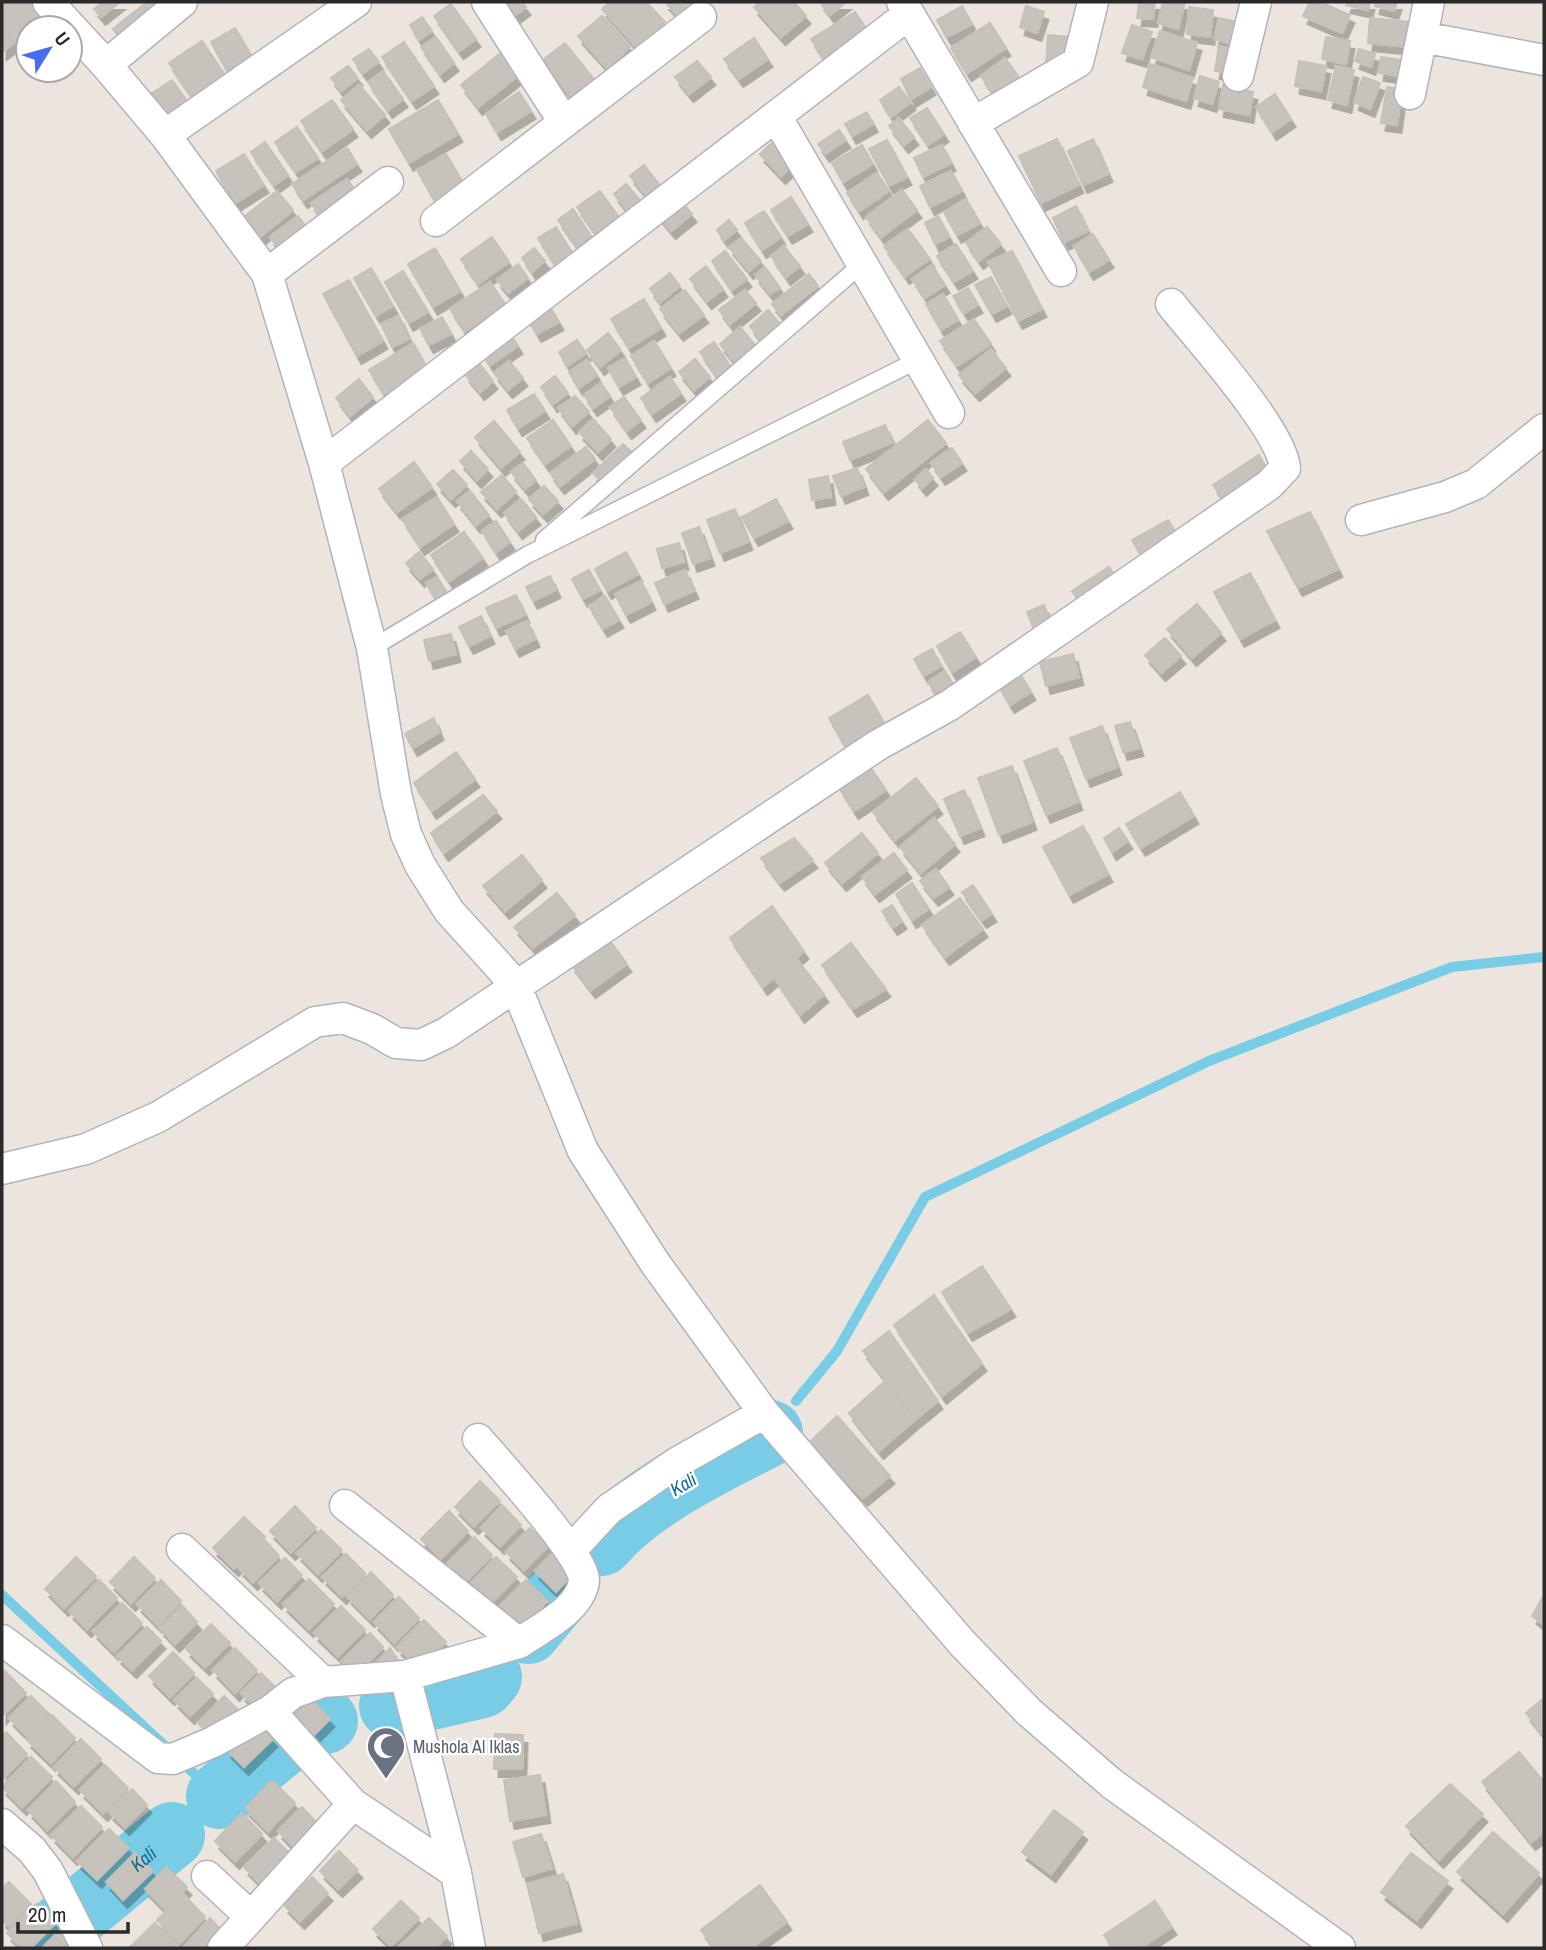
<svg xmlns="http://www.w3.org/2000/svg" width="1546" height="1950" viewBox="0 0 1546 1950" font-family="'Archivo Narrow',sans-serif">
	<defs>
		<filter id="shadow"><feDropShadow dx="4.5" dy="8" stdDeviation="0" flood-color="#0004"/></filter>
	</defs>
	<rect width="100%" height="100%" fill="#ebe5dd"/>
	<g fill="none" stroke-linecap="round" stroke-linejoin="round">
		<path stroke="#79cce5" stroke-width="10" d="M796 1401 837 1351 925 1197 1209 1061 1452 967 1544 957
			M2 1595 167 1748
			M178 1759 219 1796"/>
		<g stroke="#79cce5" stroke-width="66">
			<path d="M601 1543C642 1495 715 1462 770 1433"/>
			<path d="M528 1631 561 1591"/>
			<path d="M392 1706 482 1685 489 1677"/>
			<path d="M219 1796 304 1725 325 1721"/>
			<path id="s1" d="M50 1936 172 1835"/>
		</g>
	</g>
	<path fill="#c7c3bc" stroke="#c6c0b7" stroke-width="2" filter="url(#shadow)" d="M2 2H32L45 17 28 28 14 43 2 27Z
		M103 2H120L101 17 94 9Z
		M147 2H172L122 41 113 29Z
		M496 2H522L526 7 509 20Z
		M610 2H646L665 22 637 48 602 9Z
		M665 2H694L678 16Z
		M760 2H794L806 16 781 37 754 7Z
		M820 2H846L830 15Z
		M1139 2H1155L1153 19 1137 18Z
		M1163 2H1185L1178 29 1158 23Z
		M1310 2H1320L1350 15 1342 33 1303 16Z
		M1347 2H1370L1368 10 1346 5Z
		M1376 2H1397L1394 11 1375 6Z
		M451 4 476 39 459 51 434 16Z
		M962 6 972 24 947 37 937 20Z
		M1026 6 1044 12 1037 33 1020 27Z
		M1189 7 1213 10 1210 37 1187 34Z
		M855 12 867 30 823 58 811 39Z
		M602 16 630 47 607 68 578 36Z
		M422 17 432 31 419 40 410 25Z
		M1219 18 1237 22 1232 44 1214 39Z
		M1370 18 1409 22 1408 47 1368 43Z
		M990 23 1006 48 967 73 951 48Z
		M1132 25 1152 32 1142 59 1122 53Z
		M2 27 14 43 2 52Z
		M235 28 252 57 228 72 211 42Z
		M1160 31 1197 43 1189 70 1151 57Z
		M1048 35 1069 37 1066 66 1046 65Z
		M436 37 454 63 440 74 421 47Z
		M1326 37 1350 41 1346 64 1322 59Z
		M754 38 768 59 739 79 724 59Z
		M202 41 232 85 199 107 169 63Z
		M404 42 434 86 412 101 382 57Z
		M565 43 593 78 571 96 542 61Z
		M1219 46 1232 49 1228 73 1215 71Z
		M369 49 379 62 363 73 353 59Z
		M1359 49 1375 54 1371 67 1355 61Z
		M502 52 520 74 478 107 461 85Z
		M1381 57 1402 60 1400 76 1379 73Z
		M1005 58 1020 79 996 97 981 76Z
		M697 61 711 77 689 94 675 77Z
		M1299 61 1326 66 1321 91 1295 86Z
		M1150 64 1193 78 1186 101 1143 87Z
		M348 66 358 78 341 91 331 78Z
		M1336 66 1354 70 1347 105 1328 100Z
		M920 68 931 87 911 99 901 79Z
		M383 71 403 99 388 110 368 82Z
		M1200 76 1219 82 1212 104 1194 98Z
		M1363 77 1380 83 1370 109 1354 102Z
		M172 80 187 101 164 119 148 96Z
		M359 85 385 115 367 130 341 100Z
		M1223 85 1253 92 1249 115 1219 109Z
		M899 87 911 102 891 117 880 100Z
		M1387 87 1402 89 1397 125 1381 123Z
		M519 92 531 111 497 132 486 114Z
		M1275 94 1291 119 1272 132 1256 107Z
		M332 100 353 129 322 151 301 121Z
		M438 100 458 134 409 163 389 129Z
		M927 108 944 134 928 145 910 118Z
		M867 112 873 124 852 136 845 124Z
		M899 118 914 137 904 145 889 126Z
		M297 127 318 158 296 172 275 142Z
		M839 130 846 140 825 154 818 144Z
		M1057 139 1079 185 1041 203 1019 156Z
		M1093 139 1108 174 1083 185 1068 151Z
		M775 140 796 162 781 176 760 154Z
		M887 140 907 177 889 186 869 149Z
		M265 142 288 175 274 185 251 152Z
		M862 145 873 164 843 182 832 163Z
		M942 145 951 163 923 177 914 158Z
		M347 148 357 164 303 200 292 184Z
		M244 154 264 185 235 203 216 171Z
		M446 154 466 188 437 205 417 170Z
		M644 165 664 190 651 201 630 176Z
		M951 171 962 191 930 207 920 186Z
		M877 173 889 191 859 211 847 193Z
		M347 179 357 193 321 217 311 203Z
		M626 184 643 204 631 215 614 194Z
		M902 190 917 210 881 237 866 217Z
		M277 191 293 210 260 237 244 217Z
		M600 191 621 220 598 237 577 207Z
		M678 197 692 214 671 231 657 214Z
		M791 197 808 224 788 236 771 210Z
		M966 199 980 223 957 235 944 212Z
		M1076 206 1088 231 1064 242 1053 218Z
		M573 209 591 236 577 246 558 220Z
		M764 211 781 237 762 250 745 223Z
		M298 216 308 229 280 250 270 237Z
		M938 216 949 237 935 244 925 223Z
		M729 220 737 230 724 240 717 230Z
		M556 227 575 257 557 268 538 238Z
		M987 227 1001 244 979 261 966 243Z
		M908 229 930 259 905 276 884 246Z
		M1093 234 1109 260 1089 272 1074 246Z
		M492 237 509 262 478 284 461 259Z
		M741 238 761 261 749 271 729 247Z
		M956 244 973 271 954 282 937 256Z
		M784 246 800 266 786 277 771 256Z
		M435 248 460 291 433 307 408 264Z
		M534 248 545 261 532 272 522 258Z
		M725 251 747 279 732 290 712 261Z
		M1012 251 1042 309 1018 321 988 262Z
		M518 264 528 278 508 293 497 280Z
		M932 265 945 285 925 298 912 279Z
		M706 266 723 289 707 301 690 279Z
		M765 267 780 288 770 294 755 275Z
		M371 268 393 306 376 316 354 278Z
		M403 271 428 312 409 323 385 282Z
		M670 273 680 286 660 302 650 289Z
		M809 274 818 286 781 315 772 304Z
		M991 277 1007 306 992 314 975 285Z
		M349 280 383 341 357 356 323 294Z
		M490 282 505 304 465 331 450 309Z
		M968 288 978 305 964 313 953 296Z
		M685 290 704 315 679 333 660 309Z
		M745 290 756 303 730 324 719 310Z
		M943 294 958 320 941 330 926 304Z
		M644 299 661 328 629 348 611 319Z
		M546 300 559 322 537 334 524 313Z
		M768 310 780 324 761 340 750 326Z
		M399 316 409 339 392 347 381 324Z
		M442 317 451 334 429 345 420 329Z
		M974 319 991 344 957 366 940 341Z
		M740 327 755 345 735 362 720 344Z
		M509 332 518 346 490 365 481 351Z
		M608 333 621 350 600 367 587 350Z
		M577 340 586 353 567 366 559 352Z
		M654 341 671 368 648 383 631 356Z
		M714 342 735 373 721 382 700 352Z
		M413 343 427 368 384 394 369 370Z
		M991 349 1006 368 975 393 959 375Z
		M625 358 636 377 619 387 608 368Z
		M695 359 710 377 694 390 679 372Z
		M587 360 597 375 579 388 569 372Z
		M509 361 523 378 508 390 494 373Z
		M479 363 493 381 480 392 465 374Z
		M555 376 568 393 553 404 541 387Z
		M670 377 681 393 652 414 641 398Z
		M359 379 373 397 350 416 336 398Z
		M601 383 610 396 593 408 584 395Z
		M534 394 545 411 518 428 507 410Z
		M575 396 589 412 572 426 558 408Z
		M624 397 641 420 627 431 610 407Z
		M593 419 611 439 598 452 579 432Z
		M553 420 571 446 545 464 527 438Z
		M928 420 946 443 884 492 866 469Z
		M494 421 520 452 501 468 475 437Z
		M885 425 893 442 850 460 843 442Z
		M623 444 634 454 603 483 593 473Z
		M586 447 595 459 560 486 550 473Z
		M952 448 962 463 941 477 931 463Z
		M471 451 488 469 477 480 460 461Z
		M1259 455 1269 473 1226 503 1213 485Z
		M414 462 432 487 397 512 379 489Z
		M523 463 536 480 525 489 511 472Z
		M857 468 864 487 841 496 833 476Z
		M926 469 933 478 922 488 915 479Z
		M453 470 467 485 451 499 437 484Z
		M502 475 516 492 497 509 481 492Z
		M828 476 831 497 812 500 809 480Z
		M544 486 558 501 543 514 529 499Z
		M470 491 489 515 476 525 457 501Z
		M437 497 454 524 420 547 402 519Z
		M521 499 536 517 518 531 504 513Z
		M776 499 788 521 754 538 742 517Z
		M735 509 748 542 720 553 707 520Z
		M1310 512 1338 569 1298 588 1267 531Z
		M1168 520 1180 540 1147 564 1132 540Z
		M496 521 510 542 496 552 482 531Z
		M699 527 710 558 693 564 682 533Z
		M464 532 483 558 449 581 431 555Z
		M679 543 684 562 662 568 657 549Z
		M419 552 433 569 420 579 406 563Z
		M626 552 638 574 607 591 595 569Z
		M1109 567 1119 583 1082 606 1072 591Z
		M589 570 600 590 583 599 572 579Z
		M685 570 694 591 664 604 655 583Z
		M1250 573 1275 620 1240 639 1214 592Z
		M550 576 556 590 533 601 526 587Z
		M437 577 450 598 439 605 426 583Z
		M641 581 651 602 626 615 615 594Z
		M516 595 525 615 496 628 486 608Z
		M605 596 619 620 603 629 589 606Z
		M1197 604 1221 633 1192 658 1167 629Z
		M1044 605 1054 630 1037 637 1027 612Z
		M481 616 490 636 469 646 459 627Z
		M527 621 535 639 515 649 506 631Z
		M960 632 976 657 952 672 937 646Z
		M451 634 456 654 429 661 424 640Z
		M1165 638 1181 656 1161 673 1145 655Z
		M932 649 941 666 924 676 914 659Z
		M1073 654 1079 677 1046 686 1040 662Z
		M945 671 952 683 935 693 928 682Z
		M1022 677 1031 692 1010 705 1001 690Z
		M868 695 885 725 846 748 829 718Z
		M434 718 439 732 413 748 405 734Z
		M1130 722 1139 748 1123 752 1115 726Z
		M1102 726 1117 767 1086 779 1070 738Z
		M1057 748 1078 802 1046 815 1024 761Z
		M456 752 475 779 432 811 414 783Z
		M1012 766 1032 822 999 835 978 778Z
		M871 768 886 790 854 811 840 789Z
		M916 778 938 806 895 840 873 812Z
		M964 790 980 828 960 836 944 799Z
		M1180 792 1194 816 1141 848 1126 824Z
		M483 795 497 811 444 853 431 833Z
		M934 818 955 844 921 873 900 847Z
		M1083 826 1108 874 1069 895 1043 847Z
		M1119 828 1128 841 1112 852 1104 838Z
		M862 833 878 853 842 883 825 863Z
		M794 838 813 860 780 883 761 858Z
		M894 853 907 870 875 894 862 877Z
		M522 855 542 880 505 911 483 886Z
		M936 869 949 887 934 898 920 881Z
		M912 883 929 909 912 920 896 894Z
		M973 885 992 914 982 920 962 892Z
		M557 893 575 915 533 948 514 927Z
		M960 898 983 929 945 957 922 925Z
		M892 905 902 921 893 927 882 911Z
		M772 906 804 951 763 987 730 938Z
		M608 938 627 964 591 990 571 964Z
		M851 943 886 989 853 1009 822 965Z
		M796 958 824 994 800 1015 774 977Z
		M982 1266 1011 1309 968 1333 942 1292Z
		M934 1295 982 1363 942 1396 894 1325Z
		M889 1331 938 1401 916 1419 863 1351Z
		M885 1381 916 1419 879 1451 849 1413Z
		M837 1416 890 1476 863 1498 809 1443Z
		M480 1481 500 1501 474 1526 455 1507Z
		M502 1505 521 1525 500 1546 481 1528Z
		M295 1506 316 1528 291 1552 270 1531Z
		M449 1511 468 1531 441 1558 421 1539Z
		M244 1517 265 1537 234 1568 213 1548Z
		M530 1528 548 1546 524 1570 506 1552Z
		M321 1530 342 1550 318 1574 297 1553Z
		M474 1537 492 1555 466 1581 448 1563Z
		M265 1541 279 1556 253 1582 239 1568Z
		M553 1553 574 1573 556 1592 535 1571Z
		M346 1554 365 1573 342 1596 322 1577Z
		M76 1557 96 1576 64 1608 45 1589Z
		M134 1557 155 1578 131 1603 110 1582Z
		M496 1557 517 1577 492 1602 472 1582Z
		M285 1558 302 1575 277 1601 259 1583Z
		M371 1572 393 1595 370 1619 347 1596Z
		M309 1579 334 1604 309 1629 283 1604Z
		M99 1580 117 1598 87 1629 69 1611Z
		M161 1580 181 1601 158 1625 137 1604Z
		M526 1580 548 1601 522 1627 500 1606Z
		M1544 1595V1625L1532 1616Z
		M399 1597 419 1618 394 1643 374 1622Z
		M122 1603 142 1623 114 1652 93 1631Z
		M182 1606 197 1622 175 1644 160 1628Z
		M341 1606 365 1630 338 1656 314 1633Z
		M424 1620 446 1642 419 1668 397 1647Z
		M211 1624 230 1643 205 1667 186 1649Z
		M147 1627 161 1641 132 1670 117 1656Z
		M370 1633 383 1647 356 1675 342 1661Z
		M235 1648 257 1670 235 1693 213 1670Z
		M390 1648 398 1660 381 1675H364Z
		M173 1652 194 1673 170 1697 149 1676Z
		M5 1671 26 1693 2 1716V1674Z
		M261 1673 280 1692 260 1712 241 1693Z
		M197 1678 213 1694 190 1716 174 1700Z
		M31 1696 50 1715 28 1737 9 1718Z
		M224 1696 239 1711 213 1738 198 1723Z
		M1544 1698V1736L1526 1713Z
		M311 1699 330 1719 308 1741 289 1721Z
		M52 1715 75 1738 51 1763 27 1740Z
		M255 1722 273 1739 244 1767 227 1750Z
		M6 1732 27 1754 2 1780V1736Z
		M495 1734 523 1735 522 1769H494Z
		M81 1739 101 1759 74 1786 54 1767Z
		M1519 1752 1544 1782V1832L1531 1842 1482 1782Z
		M31 1757 52 1777 22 1807 2 1787Z
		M105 1765 128 1788 103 1813 80 1790Z
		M540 1775 546 1815 510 1821 504 1780Z
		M272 1780 295 1803 268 1831 245 1808Z
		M56 1781 75 1802 47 1830 28 1810Z
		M1450 1784 1483 1814 1439 1860 1406 1826Z
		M132 1789 147 1805 125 1827 109 1812Z
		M81 1806 102 1827 73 1857 51 1835Z
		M302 1807 320 1826 296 1849 278 1831Z
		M1054 1810 1083 1832 1051 1874 1022 1852Z
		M242 1813 262 1834 235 1861 215 1841Z
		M109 1829 129 1848 97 1880 77 1861Z
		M1493 1832 1539 1873 1503 1914 1457 1872Z
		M541 1834 552 1868 523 1877 513 1842Z
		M274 1838 290 1854 261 1884 244 1867Z
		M339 1851 358 1870 338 1889 320 1871Z
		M135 1853 153 1871 123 1900 106 1882Z
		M1411 1853 1448 1881 1417 1920 1381 1892Z
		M166 1867 187 1887 166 1910 145 1889Z
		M563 1874 577 1923 539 1933 527 1884Z
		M312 1877 328 1893 300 1921 284 1905Z
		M9 1882 31 1904 9 1926 2 1920V1889Z
		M760 1885 787 1922 751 1948H714L701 1930Z
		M183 1894 205 1917 180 1943 157 1920Z
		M401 1901 419 1918 391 1946 373 1929Z
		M1155 1901 1172 1927 1140 1948H1113L1104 1935Z
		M36 1904 56 1923 31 1948H22L7 1933Z
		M210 1918 221 1930 203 1948H183Z
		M429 1918 447 1936 435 1948H402L400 1946Z
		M155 1923 177 1945 173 1948H129Z
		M64 1926 85 1948H42Z"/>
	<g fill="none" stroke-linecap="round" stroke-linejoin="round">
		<g stroke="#b1b4bd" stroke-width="19">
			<path id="lane" d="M544 540 862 264
				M372 648 527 555 918 360"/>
		</g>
		<g stroke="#b1b4bd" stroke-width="33">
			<path id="street" d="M48 2 106 65 165 135 267 274 324 463 372 648 396 794 406 834 420 865 449 911 515 984 583 1151 655 1263 764 1413 963 1644 1029 1712 1111 1783 1340 1948
				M487 2 564 122
				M902 2 1061 271
				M1422 37 1544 60
				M106 65 182 2
				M1238 76 1256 2
				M1410 94 1429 2
				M776 116 949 413
				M973 123 1078 62 1093 2
				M165 135 356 2
				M436 221 701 17
				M267 274 388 182
				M324 463 909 14
				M1361 520 1445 497 1476 484 1544 429
				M2 1169 86 1149 158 1117 315 1022 343 1018 372 1029 396 1043 421 1045 446 1033 878 745 950 705 1269 485 1285 468C1282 430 1197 337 1171 304
				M478 1439C496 1460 587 1559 584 1581 580 1610 541 1628 519 1643
				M182 1549 323 1682
				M571 1550 609 1509 678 1462 764 1413
				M2 1640 158 1758 173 1759 213 1742 270 1711 293 1693 323 1682 405 1676 519 1643 345 1505
				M405 1676 456 1873 470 1948
				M270 1711 353 1804 456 1873
				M2 1824 32 1850 48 1871 87 1948
				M207 1876 249 1915
				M223 1948 353 1804"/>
		</g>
		<use href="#lane" stroke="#fff" stroke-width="16"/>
		<use href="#street" stroke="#fff" stroke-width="30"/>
	</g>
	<defs>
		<g id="mosque-pin" transform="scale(2.0125)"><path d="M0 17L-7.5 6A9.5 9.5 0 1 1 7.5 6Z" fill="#6b7280" stroke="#fff"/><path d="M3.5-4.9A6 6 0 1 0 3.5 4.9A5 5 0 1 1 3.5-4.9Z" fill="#fff"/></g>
	</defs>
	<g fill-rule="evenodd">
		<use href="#mosque-pin" x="386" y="1746"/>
	</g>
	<g text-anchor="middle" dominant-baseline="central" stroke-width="5" stroke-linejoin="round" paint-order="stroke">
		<g font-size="18" fill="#5b616d" stroke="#fff" text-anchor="start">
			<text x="413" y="1746">Mushola Al Iklas</text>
		</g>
		<g font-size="19" font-style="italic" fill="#186c91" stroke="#fff">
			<text transform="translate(683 1484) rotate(-30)">Kali</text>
			<text stroke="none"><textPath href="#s1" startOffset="121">Kali</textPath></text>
		</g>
	</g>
	<rect width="1546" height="1950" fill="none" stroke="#2a2a2a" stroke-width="7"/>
	<g transform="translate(49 49) rotate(53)"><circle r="33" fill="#ffffff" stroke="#aaaaaa" stroke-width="2"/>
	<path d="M0-5L12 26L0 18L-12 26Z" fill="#4a6eeb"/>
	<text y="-10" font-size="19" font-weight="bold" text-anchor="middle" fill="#2a2a2a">U</text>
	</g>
	<path d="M18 1922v10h110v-10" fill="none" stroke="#2a2a2a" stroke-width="3.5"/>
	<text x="28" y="1922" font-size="21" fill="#2a2a2a" stroke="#ffffff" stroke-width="5" paint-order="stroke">20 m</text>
</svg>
